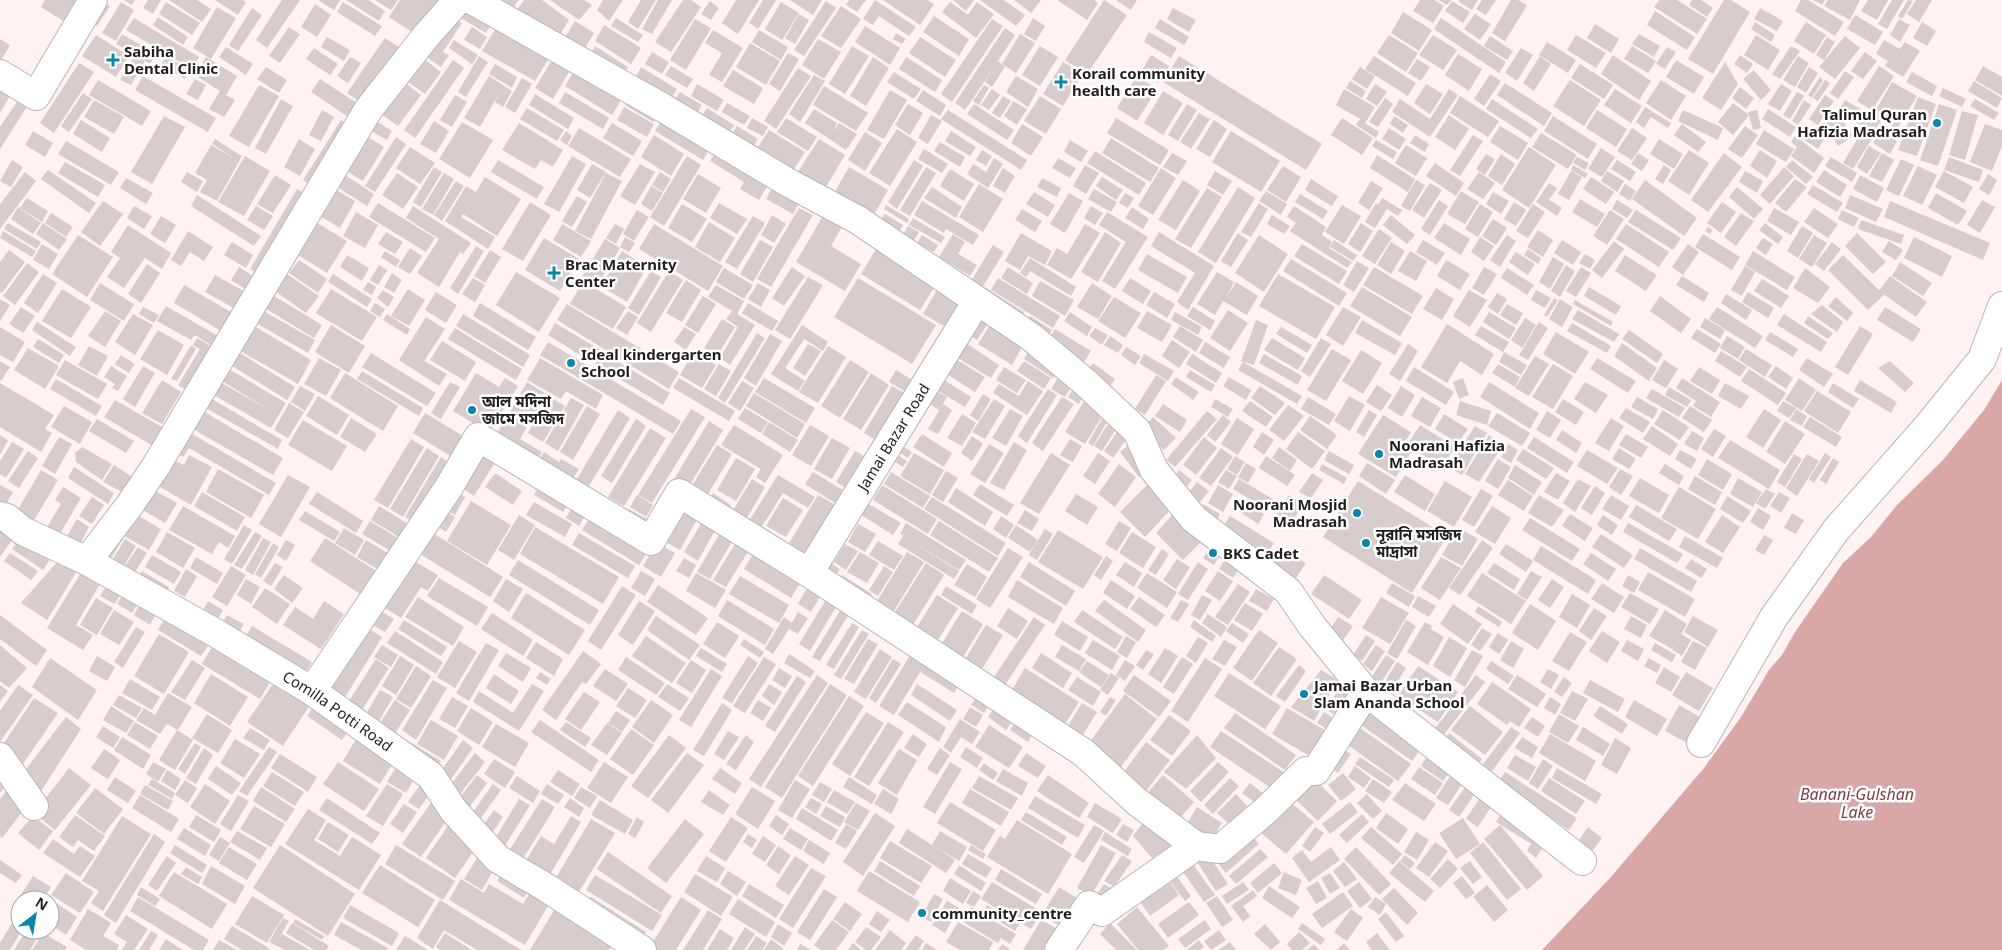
<svg xmlns="http://www.w3.org/2000/svg" width="2002" height="950" viewBox="0 0 2002 950" font-family="'Noto Sans','Noto Sans Bengali',sans-serif">
	<rect width="100%" height="100%" fill="#fef2f3"/>
	<path fill="#daa7a9" d="M2002 380V950H1542L1610 878 1704 768 1741 717 1769 670 1782 655 1795 632 1843 563 1871 537 1897 505 1943 460 1984 410Z"/>
	<path fill="#d8cdcd" d="M45 0H85L70 25 41 7Z
		M99 0 110 6 97 26 92 23Z
		M124 0H135L132 5Z
		M148 0H161L153 14 143 8Z
		M169 0H197L211 9 202 22Z
		M215 0H243L246 2 238 15Z
		M282 0H300L267 48 256 40Z
		M318 0H340L334 10Z
		M346 0H368L385 11 379 21Z
		M375 0H398L391 10Z
		M400 0H452L421 38 389 17Z
		M463 0 495 18 486 33 454 14Z
		M495 0H519L510 11Z
		M524 0H542L569 20 556 41 515 12Z
		M550 0H584L592 5 579 20Z
		M603 0H623L609 21 597 10Z
		M641 0H656L638 29 628 22Z
		M658 0H672L652 34 642 29Z
		M683 0H691L701 7 671 52 655 42Z
		M736 0H759L738 34 722 23Z
		M763 0H776L758 29 749 23Z
		M790 0H822L813 15Z
		M849 0H866L857 12 846 5Z
		M875 0 916 27 909 36 879 16 873 25 863 19Z
		M883 0H927L934 4 920 25Z
		M953 0H974L966 11Z
		M980 0H1004L1025 15 1016 26Z
		M1014 0H1041L1031 13Z
		M1057 0H1094L1098 3 1087 20Z
		M1104 0 1127 15 1087 74 1065 60Z
		M1116 0H1137L1131 10Z
		M1420 0H1435L1444 6 1433 23 1413 11Z
		M1438 0H1451L1447 5Z
		M1460 0H1478L1472 10 1459 2Z
		M1482 0H1496L1486 15 1476 9Z
		M1511 0H1518L1527 5 1505 41 1492 33Z
		M1659 0H1677L1707 19 1697 34 1654 7Z
		M1692 0H1701L1713 8 1707 17 1689 5Z
		M1724 0H1731L1750 12 1713 74 1688 59Z
		M1801 0H1808L1844 22 1835 36 1795 11Z
		M1813 0H1825L1822 5Z
		M1828 0H1860L1850 20 1824 6Z
		M1868 0H1888L1877 20 1861 11Z
		M1892 0H1904L1887 29 1878 24Z
		M1908 0 1913 1 1902 19 1898 16Z
		M1916 0H1932L1919 22 1907 14Z
		M710 1 719 8 711 20 701 14Z
		M826 1 836 8 804 56 794 50Z
		M1452 1 1470 12 1463 23 1445 11Z
		M121 2 134 10 116 41 102 33Z
		M166 2 200 23 192 35 159 14Z
		M343 2 382 26 375 36 337 12Z
		M781 2 799 13 782 40 765 29Z
		M950 2 968 15 977 2 994 14 976 38 942 12Z
		M315 4 331 15 317 37 301 27Z
		M841 6 861 19 841 48 821 36Z
		M217 7 236 18 211 59 193 48Z
		M252 8 262 15 238 51 229 45Z
		M1173 8 1196 20 1189 32 1167 19Z
		M1760 8 1783 21 1777 31 1754 19Z
		M1655 11 1695 37 1687 50 1647 25Z
		M1403 12 1432 30 1419 51 1391 33Z
		M799 14 809 20 795 44 785 38Z
		M1475 14 1491 24 1480 40 1464 29Z
		M1855 15 1883 32 1875 45 1847 29Z
		M934 16 969 39 959 56 923 32Z
		M158 17 188 37 183 45 153 25Z
		M134 18 199 57 192 69 126 30Z
		M454 18 462 23 443 52 449 55 441 67 422 54Z
		M616 18 643 35 638 42 611 26Z
		M1033 18 1045 26 1036 41 1024 34Z
		M1441 18 1506 62 1499 73 1434 29Z
		M695 19 711 28 686 70 670 60Z
		M992 19 1003 26 952 102 941 94Z
		M1160 19 1189 37 1184 45 1155 28Z
		M1899 19 1910 25 1900 42 1890 35Z
		M575 21 594 33 580 56 561 44Z
		M1755 22 1775 35 1771 42 1751 29Z
		M1806 22 1826 35 1814 54 1794 41Z
		M1922 22 1936 31 1927 46 1913 38Z
		M499 23 551 55 535 81 482 51Z
		M1595 24 1619 39 1611 53 1587 38Z
		M604 25 641 48 631 64 595 41Z
		M865 26 900 48 890 65 855 42Z
		M289 27 300 34 280 63 269 56Z
		M472 27 487 37 480 49 464 40Z
		M1005 28 1015 35 998 61 1005 67 992 87 985 82 993 69 965 110 955 103Z
		M713 30 743 48 722 82 709 75 722 53 705 43Z
		M759 30 788 47 781 60 752 42Z
		M1149 32 1177 48 1171 58 1144 42Z
		M896 33 906 39 902 44 893 39Z
		M122 34 156 54 150 64 145 61 131 85 120 80 134 56 143 60 116 44Z
		M1020 34 1035 43 1016 73 1002 64Z
		M1639 34 1660 46 1654 57 1632 44Z
		M96 35 129 56 116 77 82 56Z
		M1389 35 1418 53 1406 72 1377 53Z
		M1433 35 1457 50 1443 70 1419 55Z
		M1576 35 1606 53 1596 68 1567 50Z
		M1756 35 1780 50 1768 70 1744 55Z
		M1490 36 1513 51 1507 60 1484 46Z
		M1845 36 1860 48 1835 79 1819 67Z
		M327 37 350 50 344 61 321 47Z
		M920 37 956 60 945 77 909 53Z
		M1827 37 1835 42 1824 60 1816 55Z
		M385 38 403 50 366 106 347 93Z
		M0 39 10 45 0 62Z
		M818 39 841 52 824 79 802 65Z
		M454 40 478 55 472 64 449 48Z
		M1884 40 1900 49 1905 42 1920 51 1903 77 1885 66 1888 61 1876 54Z
		M1547 42 1576 60 1568 73 1539 55Z
		M750 43 780 61 766 85 736 67Z
		M595 46 628 67 620 80 586 60Z
		M852 46 869 56 845 94 829 84Z
		M1040 46 1058 57 1040 86 1022 75Z
		M1632 46 1656 61 1648 73 1624 59Z
		M1791 46 1800 51 1780 79 1772 74Z
		M226 47 253 64 246 75 219 57Z
		M1667 47 1676 52 1665 69 1656 64Z
		M314 48 338 64 330 75 306 59Z
		M1521 48 1533 55 1517 81 1505 73Z
		M652 52 669 62 662 74 645 64Z
		M1865 52 1877 61 1863 79 1851 71Z
		M788 53 799 59 780 91 769 84Z
		M1458 54 1482 69 1469 91 1445 75Z
		M1151 55 1169 66 1158 83 1141 72Z
		M1613 55 1651 81 1639 100 1601 74Z
		M1740 55 1753 64 1747 73 1734 64Z
		M166 56 190 70 185 79 161 65Z
		M479 56 488 62 466 97 458 92Z
		M1179 56 1322 144 1306 170 1163 82Z
		M1374 56 1416 83 1408 96 1365 69Z
		M1540 56 1551 64 1534 91 1523 83Z
		M1798 56 1809 63 1795 87 1783 80Z
		M206 57 237 76 226 95 235 100 224 117 209 109 220 91 195 75Z
		M350 57 361 63 348 83 337 76Z
		M554 57 572 67 553 99 535 88Z
		M873 57 889 68 866 106 850 96Z
		M906 57 942 80 935 92 899 69Z
		M424 59 441 72 425 94 408 82Z
		M1417 59 1430 67 1421 81 1408 73Z
		M453 60 464 68 415 138 404 130Z
		M1676 60 1704 77 1694 94 1666 77Z
		M1063 62 1083 74 1063 106 1043 94Z
		M1725 62 1738 84 1721 110 1702 98Z
		M79 63 94 72 54 133 40 123Z
		M495 64 517 77 512 88 489 74Z
		M1580 64 1613 85 1604 99 1571 78Z
		M671 66 693 79 687 88 665 75Z
		M1879 66 1894 76 1872 110 1857 101Z
		M1983 66 2002 77V96L1975 80Z
		M266 67 287 80 279 93 257 79Z
		M641 67 677 89 667 106 632 84Z
		M1360 67 1375 76 1367 89 1352 79Z
		M1809 67 1818 73 1806 93 1797 87Z
		M798 68 811 76 776 129 764 121Z
		M733 70 763 88 754 104 723 86Z
		M1754 70 1771 90 1761 100 1743 79Z
		M574 71 621 100 612 115 565 86Z
		M1845 71 1854 77 1838 99 1830 93Z
		M894 72 921 89 914 99 887 82Z
		M1912 72 1937 86 1932 96 1906 82Z
		M1490 74 1501 81 1484 106 1474 99Z
		M814 75 825 81 800 122 789 114Z
		M143 76 216 118 208 132 135 90Z
		M489 76 512 91 503 107 495 102 500 92 480 127 464 118Z
		M1016 76 1038 89 1028 107 1006 92Z
		M1137 76 1157 89 1137 121 1117 108Z
		M398 77 421 95 398 126 374 109Z
		M1820 77 1823 80 1812 98 1808 95Z
		M522 78 532 84 515 113 505 107Z
		M195 79 206 85 198 100 186 94Z
		M320 79 363 107 354 121 311 92Z
		M98 80 151 111 142 126 89 95Z
		M1570 80 1601 100 1584 126 1553 106Z
		M1661 80 1686 96 1671 120 1646 103Z
		M1825 80 1830 83 1818 101 1813 98Z
		M1350 81 1366 91 1362 98 1346 88Z
		M1974 81 2002 98 1997 108 1968 91Z
		M1892 82 1917 96 1897 129 1873 115Z
		M1505 83 1552 113 1544 126 1497 95Z
		M697 84 724 100 717 111 691 96Z
		M1375 84 1387 92 1377 106 1366 99Z
		M1426 84 1443 94 1430 114 1414 103Z
		M1781 84 1792 91 1780 111 1768 104Z
		M259 85 279 96 249 147 229 136Z
		M984 85 989 88 979 105 973 101Z
		M824 86 868 113 856 131 813 105Z
		M1740 87 1754 98 1746 109 1732 98Z
		M1943 88 1966 99 1962 107 1939 96Z
		M992 89 1000 95 989 110 981 105Z
		M1344 89 1375 107 1365 123 1379 132 1376 138 1356 125 1360 119 1336 105Z
		M1449 89 1458 95 1430 137 1392 112 1400 99 1430 119Z
		M1615 89 1642 106 1631 123 1604 105Z
		M0 90 10 96 0 113Z
		M890 90 907 100 884 139 867 130Z
		M923 90 946 105 940 116 916 101Z
		M1163 91 1183 103 1163 135 1144 123Z
		M565 92 609 118 603 129 559 103Z
		M680 92 702 105 693 121 670 107Z
		M1797 92 1804 96 1790 119 1783 115Z
		M83 93 92 99 69 132 61 126Z
		M535 94 574 118 568 129 529 105Z
		M632 94 660 111 653 122 625 105Z
		M455 95 467 102 452 127 440 120Z
		M1825 95 1834 101 1818 125 1809 119Z
		M1003 96 1011 101 1000 118 992 113Z
		M1040 96 1061 109 1046 134 1024 121Z
		M1460 96 1499 121 1488 137 1450 113Z
		M1918 97 1936 104 1917 156 1898 150Z
		M1385 98 1393 104 1378 127 1369 122Z
		M19 99 28 105 0 149V127Z
		M281 99 293 106 266 154 255 148Z
		M1492 99 1538 129 1531 138 1486 109Z
		M1975 99 1999 113 1994 120 1970 106Z
		M94 100 124 117 114 134 84 117Z
		M1804 100 1811 105 1798 125 1792 121Z
		M1845 100 1881 121 1873 133 1838 111Z
		M1013 101 1027 109 1017 125 1004 116Z
		M727 103 750 116 744 125 722 112Z
		M1733 103 1749 115 1733 135 1718 122Z
		M908 104 923 113 910 135 895 125Z
		M974 104 1014 130 1007 140 967 114Z
		M1187 104 1197 110 1178 141 1168 135Z
		M1939 104 1957 110 1938 166 1920 160Z
		M624 107 654 124 647 137 617 120Z
		M1645 107 1671 123 1668 128 1651 117 1644 128 1636 122Z
		M527 108 564 130 557 141 520 119Z
		M707 108 734 125 725 140 697 123Z
		M814 109 837 123 833 132 839 123 857 134 846 150 805 123Z
		M1768 109 1796 127 1790 137 1762 119Z
		M322 110 334 117 321 141 309 135Z
		M948 110 1027 160 1021 170 941 119Z
		M1597 110 1627 129 1616 147 1586 128Z
		M1683 110 1723 128 1718 140 1678 121Z
		M1757 110 1761 128 1753 130 1748 112Z
		M1962 111 1978 115 1965 160 1949 155Z
		M1199 113 1210 119 1191 149 1180 142Z
		M931 115 942 121 928 144 918 138Z
		M1449 115 1469 129 1455 150 1435 137Z
		M1839 115 1853 137 1838 146 1824 125Z
		M164 116 185 127 152 184 131 172Z
		M664 116 712 145 703 160 655 131Z
		M1394 116 1408 125 1403 133 1390 124Z
		M1553 116 1597 144 1588 159 1544 131Z
		M370 117 392 131 387 140 364 127Z
		M752 118 768 127 763 136 747 128Z
		M786 118 817 137 808 151 777 132Z
		M1116 118 1169 150 1160 165 1107 133Z
		M1342 118 1373 138 1362 155 1331 135Z
		M81 120 110 138 102 152 73 134Z
		M341 120 353 128 315 188 303 180Z
		M1214 120 1227 129 1210 157 1196 149Z
		M434 121 449 131 436 153 420 144Z
		M462 122 493 140 470 178 439 159Z
		M519 123 563 150 553 167 541 160 535 169 502 150Z
		M612 123 642 141 633 156 603 138Z
		M1022 124 1043 137 1031 156 1011 143Z
		M1682 124 1706 142 1698 152 1674 135Z
		M1806 124 1826 136 1818 149 1798 136Z
		M1985 124 2002 130V146L1992 171 1970 162Z
		M737 126 758 139 749 154 727 141Z
		M1500 126 1528 143 1518 160 1490 142Z
		M1745 126 1758 135 1742 158 1728 149Z
		M579 128 631 159 620 177 568 146Z
		M1389 128 1406 139 1399 150 1382 139Z
		M1632 128 1647 138 1632 160 1617 151Z
		M897 129 917 142 890 186 869 173Z
		M769 130 805 152 789 177 753 155Z
		M1764 130 1794 149 1786 162 1756 144Z
		M33 131 53 143 45 157 25 145Z
		M566 131 572 136 567 145 560 140Z
		M951 131 976 147 970 156 945 141Z
		M1231 131 1280 161 1261 192 1212 162Z
		M1880 131 1897 141 1890 154 1873 143Z
		M865 132 882 143 865 171 848 160Z
		M361 133 384 147 363 181 340 167Z
		M1541 133 1577 155 1568 169 1532 147Z
		M1861 133 1872 139 1853 169 1843 163Z
		M654 135 684 154 671 176 641 157Z
		M1415 135 1429 144 1425 152 1410 143Z
		M1473 135 1483 141 1460 176 1450 170Z
		M1795 136 1824 158 1814 173 1791 156 1797 147 1791 142Z
		M396 137 406 144 375 192 365 186Z
		M1111 138 1159 168 1150 182 1102 153Z
		M215 139 242 156 217 201 200 192 207 180 195 173 211 145 235 159 212 144Z
		M299 139 315 149 300 176 284 167Z
		M819 139 845 155 823 192 796 175Z
		M1659 139 1683 154 1674 169 1650 154Z
		M1070 140 1088 151 1081 162 1064 152Z
		M1376 140 1397 152 1393 159 1372 146Z
		M66 141 119 172 111 185 58 154Z
		M940 142 965 157 960 167 934 151Z
		M1406 145 1427 158 1416 176 1395 163Z
		M1869 146 1881 153 1867 174 1857 167Z
		M410 147 435 163 420 184 396 168Z
		M1529 147 1556 165 1529 208 1502 190Z
		M1601 148 1615 157 1602 177 1588 169Z
		M924 149 948 164 942 173 918 159Z
		M717 150 770 182 759 200 740 189 744 182 710 161Z
		M982 150 992 156 986 166 976 160Z
		M1689 150 1709 163 1689 195 1668 181Z
		M1760 150 1777 161 1767 178 1750 166Z
		M1095 151 1146 183 1139 195 1087 163Z
		M1172 153 1187 161 1178 175 1163 167Z
		M1638 153 1649 160 1642 171 1631 164Z
		M1724 153 1742 167 1708 212 1691 200Z
		M1882 153 1894 160 1882 182 1869 176Z
		M1486 154 1495 159 1485 175 1476 169Z
		M1501 154 1515 164 1502 185 1488 176Z
		M1377 155 1415 179 1408 192 1370 168Z
		M245 156 270 171 244 216 218 202Z
		M572 156 586 164 559 212 544 204Z
		M687 156 701 165 664 226 650 217Z
		M1577 157 1589 163 1585 170 1573 163Z
		M1831 157 1857 173 1852 182 1825 166Z
		M1949 157 1983 170 1979 182 1944 170Z
		M994 158 1003 164 988 188 967 174 973 164 986 172Z
		M1058 158 1076 168 1070 178 1052 168Z
		M1901 159 1914 165 1899 196 1886 190Z
		M12 160 23 167 11 187 0 181Z
		M498 160 544 187 537 199 491 172Z
		M914 160 923 166 897 209 888 202Z
		M1617 160 1636 172 1630 181 1611 169Z
		M1792 160 1813 177 1806 184 1786 167Z
		M65 162 105 185 98 197 58 173Z
		M1435 163 1464 183 1456 196 1426 176Z
		M592 164 606 172 590 198 577 190Z
		M640 164 655 172 635 205 620 196Z
		M1085 165 1099 173 1086 194 1073 186Z
		M1573 165 1588 174 1585 178 1571 170Z
		M1664 165 1671 170 1663 184 1655 179Z
		M1283 166 1301 177 1286 202 1267 190Z
		M1918 166 1937 175 1922 205 1903 196Z
		M434 167 442 172 421 207 413 202Z
		M849 167 888 190 871 220 832 197Z
		M926 167 936 173 910 216 900 210Z
		M1784 167 1794 176 1770 204 1760 195Z
		M1003 168 1015 176 1005 193 993 186Z
		M1161 168 1176 178 1153 215 1138 206Z
		M950 169 974 184 964 201 940 186Z
		M48 170 96 203 89 213 41 179Z
		M1824 170 1847 185 1840 197 1816 182Z
		M1215 171 1232 181 1223 195 1207 185Z
		M1571 171 1582 177 1569 200 1558 194Z
		M1607 171 1624 181 1617 192 1601 181Z
		M1745 171 1763 181 1757 193 1739 182Z
		M1944 171 1973 187 1964 203 1935 187Z
		M25 172 36 181 0 229V204Z
		M187 172 203 181 197 192 181 182Z
		M660 172 671 179 663 192 652 185Z
		M1479 172 1495 183 1483 199 1467 189Z
		M397 173 418 187 403 209 382 195Z
		M444 173 454 179 433 215 422 209Z
		M606 173 622 181 591 239 575 231Z
		M698 174 721 188 706 213 683 199Z
		M1988 174 1997 180 1989 195 1979 189Z
		M275 175 291 185 273 213 257 204Z
		M345 175 374 194 367 206 337 187Z
		M1860 175 1884 188 1877 202 1853 189Z
		M485 177 521 199 497 236 463 214 461 217 495 237 488 249 445 221 466 186 476 192Z
		M1102 177 1123 190 1116 200 1096 186Z
		M1591 177 1614 192 1606 204 1583 189Z
		M126 178 153 193 146 204 120 188Z
		M1042 178 1061 188 1057 197 1037 187Z
		M1311 179 1338 196 1332 206 1305 190Z
		M1795 179 1807 187 1786 212 1775 203Z
		M1183 180 1200 191 1176 230 1158 220Z
		M1416 180 1425 185 1410 211 1401 206Z
		M1645 180 1697 218 1684 236 1632 199Z
		M456 181 464 186 442 221 434 215Z
		M1371 181 1383 188 1369 210 1358 203Z
		M1430 183 1442 190 1424 218 1412 210Z
		M1549 183 1557 188 1549 200 1562 208 1557 216 1536 202Z
		M979 184 1003 199 983 232 959 217Z
		M1625 184 1636 191 1630 201 1619 194Z
		M1813 185 1843 203 1837 212 1807 194Z
		M330 186 355 201 340 228 315 213Z
		M651 186 663 193 652 211 641 204Z
		M773 186 800 201 793 214 766 199Z
		M932 187 962 207 956 218 924 198Z
		M1238 187 1255 198 1216 263 1198 252Z
		M1737 187 1763 209 1754 219 1729 197Z
		M1207 188 1222 197 1191 248 1175 239Z
		M297 189 311 197 263 277 250 269Z
		M1094 189 1117 202 1111 212 1088 199Z
		M1266 191 1287 204 1281 215 1259 201Z
		M1461 191 1479 202 1465 224 1447 214Z
		M1034 192 1055 205 1048 217 1026 204Z
		M1493 192 1509 201 1501 214 1486 204Z
		M1069 193 1083 201 1065 233 1050 224Z
		M1125 193 1134 198 1128 208 1119 203Z
		M1936 193 1967 211 1958 225 1928 208Z
		M1300 194 1328 211 1323 219 1295 202Z
		M197 195 261 236 254 246 191 206Z
		M1850 195 1883 209 1876 222 1845 208Z
		M577 196 587 202 572 227 562 221Z
		M27 198 48 211 42 222 20 208Z
		M1382 198 1402 210 1398 216 1387 209 1375 228 1365 222 1376 203 1378 205Z
		M1580 199 1605 214 1597 227 1572 212Z
		M1439 200 1448 206 1430 235 1421 229Z
		M1617 200 1633 210 1627 218 1612 209Z
		M1982 200 1995 207 1980 233 1967 225Z
		M103 201 123 214 100 246 81 232Z
		M922 201 979 235 973 245 946 229 944 233 914 215Z
		M1890 201 1990 243 1983 260 1884 217Z
		M530 202 551 215 523 261 502 249Z
		M1514 202 1526 210 1516 226 1504 219Z
		M1722 202 1736 212 1721 233 1707 223Z
		M378 203 435 238 426 252 369 217Z
		M719 203 747 219 737 234 710 218Z
		M1259 203 1268 209 1251 237 1241 232Z
		M682 204 707 219 692 242 668 228Z
		M1480 204 1493 212 1478 237 1465 229Z
		M1533 204 1545 212 1528 238 1516 231Z
		M886 205 909 219 907 223 884 209Z
		M1342 205 1361 216 1344 244 1325 232Z
		M134 206 152 216 144 229 127 218Z
		M256 206 273 216 264 230 247 220Z
		M413 206 471 243 463 254 460 252 439 287 417 273 439 239 406 218Z
		M1091 206 1103 213 1095 225 1084 218Z
		M1294 206 1326 227 1322 235 1332 242 1329 248 1352 262 1347 268 1290 231 1296 223 1287 217Z
		M18 207 41 223 33 234 11 219Z
		M1132 207 1149 219 1143 229 1125 218Z
		M799 208 813 215 771 287 757 279Z
		M1774 208 1799 222 1791 235 1767 221Z
		M1814 208 1838 224 1828 238 1804 222Z
		M827 209 846 220 831 246 861 264 845 291 796 262Z
		M1022 209 1042 221 1035 232 1015 220Z
		M637 210 649 217 634 241 623 234Z
		M1610 210 1624 219 1607 245 1593 236Z
		M1636 210 1681 238 1673 250 1628 222Z
		M1842 210 1859 218 1854 227 1838 219Z
		M356 212 378 225 365 248 343 236Z
		M1107 212 1148 237 1115 289 1102 281 1126 242 1099 225Z
		M51 213 73 227 66 237 45 223Z
		M1741 213 1754 221 1736 246 1724 237Z
		M885 214 903 225 898 234 879 222Z
		M772 215 786 224 774 243 761 235Z
		M1272 215 1290 226 1284 234 1267 224Z
		M1391 215 1415 235 1407 244 1383 225Z
		M161 216 176 225 165 243 150 234Z
		M753 216 765 223 737 269 725 262Z
		M309 218 347 241 327 273 290 250Z
		M913 218 945 237 941 243 909 225Z
		M1493 219 1507 228 1496 245 1482 236Z
		M1861 220 1904 235 1901 244 1858 229Z
		M709 222 735 238 720 262 695 247Z
		M8 223 41 242 37 249 4 229Z
		M43 223 67 239 59 250 36 234Z
		M1361 223 1373 231 1360 252 1348 244Z
		M1444 223 1470 239 1461 255 1434 238Z
		M1765 223 1783 237 1778 244 1759 230Z
		M562 224 591 241 581 257 553 240Z
		M615 224 624 229 616 244 606 238Z
		M654 224 723 266 708 291 639 249Z
		M1085 224 1100 233 1071 279 1047 265 1057 248 1067 254Z
		M1626 224 1669 252 1659 267 1616 239Z
		M128 225 171 253 162 269 145 258 124 288 107 277 120 258 111 252Z
		M908 226 919 232 913 242 902 236Z
		M1802 226 1813 233 1798 258 1787 251Z
		M1708 227 1713 230 1710 234 1705 231Z
		M1379 229 1392 238 1375 264 1362 256Z
		M1538 230 1553 240 1543 257 1527 247Z
		M3 231 36 251 32 257 0 238Z
		M188 231 213 247 204 261 190 252 181 266 171 260Z
		M386 232 403 242 395 254 378 244Z
		M1105 232 1121 243 1098 282 1081 272Z
		M1159 232 1214 266 1188 310 1177 302 1195 273 1151 246Z
		M1021 233 1052 251 1045 265 1028 256 1020 270 1005 261Z
		M1238 233 1248 240 1231 267 1221 261Z
		M1857 233 1886 262 1873 274 1845 246Z
		M953 234 965 242 958 254 977 265 970 276 939 257Z
		M1703 234 1740 257 1732 270 1695 247Z
		M78 235 113 257 87 297 52 274Z
		M922 235 938 245 934 252 917 243Z
		M1259 235 1288 254 1264 292 1235 273Z
		M1507 235 1516 241 1500 267 1490 260Z
		M1814 235 1827 243 1812 267 1799 259Z
		M625 237 635 243 629 252 620 247Z
		M1480 237 1494 246 1484 261 1471 252Z
		M1914 237 1952 256 1942 277 1904 258Z
		M544 238 579 259 560 291 525 270Z
		M1763 238 1773 244 1766 255 1756 248Z
		M605 239 620 248 597 286 582 277Z
		M760 240 773 247 753 282 740 274Z
		M1334 240 1357 255 1353 261 1330 247Z
		M1423 240 1445 253 1437 265 1416 252Z
		M1562 240 1581 252 1573 265 1554 253Z
		M1614 241 1624 249 1602 278 1592 270Z
		M1889 241 1903 250 1896 260 1882 252Z
		M232 242 253 255 246 268 224 255Z
		M1391 242 1405 251 1391 274 1377 265Z
		M1832 242 1841 249 1824 271 1815 264Z
		M42 244 58 254 49 269 33 260Z
		M1302 244 1347 271 1339 284 1294 256Z
		M1688 244 1699 252 1683 275 1672 267Z
		M993 245 1004 252 982 288 971 281Z
		M476 246 484 251 458 294 450 288Z
		M410 248 422 256 410 274 398 267Z
		M876 249 935 286 920 310 861 274Z
		M1528 249 1541 258 1538 264 1524 255Z
		M9 250 25 262 2 293 0 292V262Z
		M490 250 501 257 485 283 474 276Z
		M385 251 400 260 396 267 381 257Z
		M622 251 647 267 627 302 601 286Z
		M1410 251 1427 261 1416 281 1398 271Z
		M1753 251 1795 277 1787 290 1745 265Z
		M1516 252 1535 264 1528 275 1509 262Z
		M1147 254 1187 277 1178 293 1138 270Z
		M1585 254 1595 260 1590 269 1579 263Z
		M347 255 369 268 362 281 340 267Z
		M1625 255 1657 275 1646 291 1615 271Z
		M1843 255 1884 295 1868 310 1828 270Z
		M1553 257 1564 264 1550 289 1539 282Z
		M1030 258 1076 287 1071 296 1030 271 1026 277 1020 273Z
		M1291 259 1347 293 1339 306 1283 271Z
		M299 260 327 279 318 293 289 273Z
		M1446 260 1470 274 1460 290 1437 276Z
		M1357 261 1369 268 1354 292 1343 285Z
		M1900 262 1932 283 1923 296 1892 276Z
		M27 263 39 272 15 305 3 296Z
		M147 264 160 273 141 303 128 294Z
		M379 265 387 270 378 285 370 280Z
		M1566 265 1575 271 1560 297 1551 291Z
		M1745 266 1755 272 1742 296 1731 290Z
		M239 267 258 279 250 292 231 280Z
		M792 267 805 276 784 306 772 298Z
		M1008 267 1033 283 1027 294 1001 278Z
		M1374 267 1423 296 1412 314 1363 285Z
		M1484 267 1497 274 1484 295 1472 288Z
		M1581 267 1591 273 1576 297 1566 291Z
		M724 268 753 285 744 299 716 282Z
		M1507 268 1534 285 1527 295 1501 278Z
		M1805 268 1830 287 1818 303 1793 288Z
		M651 271 661 277 639 315 628 308Z
		M669 271 683 280 651 332 637 323Z
		M516 272 560 298 539 332 496 305Z
		M1217 272 1234 282 1226 298 1236 282 1258 296 1247 315 1223 301 1215 315 1197 304Z
		M392 273 402 280 394 293 384 287Z
		M43 274 57 283 38 313 24 303Z
		M287 274 319 296 306 313 275 291Z
		M333 274 372 299 367 307 328 282Z
		M1278 274 1335 307 1316 339 1259 306Z
		M215 275 249 294 239 311 205 292Z
		M1682 276 1709 293 1704 302 1676 285Z
		M1890 276 1927 302 1916 317 1879 291Z
		M808 277 823 285 790 339 775 330Z
		M473 278 485 285 475 302 462 294Z
		M858 278 936 325 912 364 834 317Z
		M998 278 1060 316 1053 328 991 290Z
		M1130 278 1151 291 1143 304 1122 291Z
		M1762 279 1789 296 1781 308 1754 291Z
		M686 280 701 290 682 322 666 313Z
		M583 281 626 307 613 329 570 304Z
		M1040 281 1074 300 1065 316 1032 296Z
		M368 282 376 287 372 295 363 290Z
		M100 283 134 304 124 321 90 300Z
		M758 283 770 290 761 307 748 299Z
		M1092 283 1112 296 1098 319 1077 307Z
		M184 285 231 312 221 331 174 303Z
		M716 285 744 301 737 314 755 325 730 365 720 358 738 327 726 319 732 311 708 297Z
		M1362 287 1412 317 1400 336 1350 306Z
		M1589 287 1621 306 1616 315 1584 296Z
		M986 288 1024 312 1017 323 979 300Z
		M1436 288 1454 299 1442 320 1423 309Z
		M62 289 91 307 71 338 42 321Z
		M331 289 377 317 362 341 316 313Z
		M408 289 425 300 409 326 391 316Z
		M383 290 394 297 388 307 377 298Z
		M937 290 965 307 951 330 923 314Z
		M1469 290 1487 300 1470 327 1453 316Z
		M1536 290 1551 298 1545 308 1531 300Z
		M266 291 322 325 314 338 258 304Z
		M436 292 457 305 446 323 425 310Z
		M1154 292 1175 304 1167 318 1146 305Z
		M1748 292 1774 308 1768 318 1742 302Z
		M1497 293 1507 299 1498 314 1488 307Z
		M1726 294 1752 310 1746 320 1721 303Z
		M703 296 716 304 698 333 685 325Z
		M1660 296 1691 319 1681 333 1650 311Z
		M1114 297 1141 313 1125 338 1098 321Z
		M1836 297 1853 313 1847 321 1828 306Z
		M1554 298 1558 300 1547 317 1544 315Z
		M0 299 10 305 0 321Z
		M1560 299 1573 307 1562 327 1549 319Z
		M1575 300 1613 322 1611 326 1573 304Z
		M375 303 385 309 380 317 370 311Z
		M480 303 536 337 528 350 473 316Z
		M748 303 778 321 772 331 742 313Z
		M567 304 679 372 669 389 557 320Z
		M1507 304 1523 313 1516 325 1500 315Z
		M1822 305 1843 322 1837 332 1811 314Z
		M166 306 223 339 217 349 195 335 191 340 157 321Z
		M21 307 35 316 23 333 9 324Z
		M143 307 159 315 154 323 139 314Z
		M1193 307 1215 321 1210 330 1187 316Z
		M1343 307 1361 317 1343 346 1326 335Z
		M1717 307 1763 336 1755 348 1709 319Z
		M1885 307 1921 329 1913 342 1877 320Z
		M258 308 315 340 308 353 251 320Z
		M976 309 991 319 977 340 962 330Z
		M1228 310 1248 323 1230 351 1210 338Z
		M1578 310 1619 334 1614 342 1572 319Z
		M105 311 121 321 105 347 88 336Z
		M628 311 638 317 627 335 616 328Z
		M1147 311 1172 325 1162 342 1137 328Z
		M1070 312 1092 327 1087 336 1064 321Z
		M1175 312 1202 327 1198 335 1171 320Z
		M1489 312 1516 328 1509 339 1483 322Z
		M133 314 153 325 135 355 115 342Z
		M387 314 410 329 407 335 383 320Z
		M463 314 530 355 523 367 456 326Z
		M1784 314 1827 342 1821 352 1777 325Z
		M1030 316 1052 330 1045 340 1024 327Z
		M1808 316 1833 333 1828 339 1804 323Z
		M426 317 445 329 424 361 447 374 439 386 399 360Z
		M994 318 1027 338 1012 365 978 344Z
		M1525 318 1536 325 1522 348 1511 340Z
		M1705 318 1725 330 1720 339 1700 327Z
		M722 319 735 327 717 356 704 348Z
		M1256 320 1268 325 1254 365 1241 361Z
		M1362 320 1402 343 1395 355 1355 333Z
		M37 322 76 347 70 356 32 330Z
		M1539 322 1548 328 1528 360 1519 355Z
		M249 323 311 360 298 384 235 348Z
		M555 323 601 350 593 363 548 335Z
		M1572 323 1611 346 1607 353 1567 331Z
		M1447 324 1494 354 1482 375 1460 361 1447 383 1421 367Z
		M331 325 365 346 349 373 315 352Z
		M802 325 828 342 823 351 804 339 785 368 805 381 798 391 771 374Z
		M1180 326 1203 340 1196 352 1173 337Z
		M1481 326 1509 342 1503 352 1475 335Z
		M1860 326 1873 334 1848 375 1835 367Z
		M0 327 25 342 13 362 0 355Z
		M684 327 696 334 686 350 674 342Z
		M1281 327 1312 345 1307 353 1276 334Z
		M455 328 522 369 516 380 448 339Z
		M1095 328 1108 335 1102 345 1089 336Z
		M1055 329 1091 351 1078 372 1046 344Z
		M1697 329 1721 344 1715 353 1691 338Z
		M158 330 184 345 167 375 140 359Z
		M1629 330 1663 354 1657 363 1622 339Z
		M1556 332 1589 352 1575 374 1543 354Z
		M1770 332 1798 349 1793 357 1765 340Z
		M757 333 765 338 725 403 718 398Z
		M770 334 782 341 756 386 744 378Z
		M1110 336 1123 345 1118 353 1104 345Z
		M1727 336 1745 347 1738 359 1720 348Z
		M197 338 218 350 194 395 178 385 200 349 193 345Z
		M1272 338 1305 358 1298 370 1264 350Z
		M1321 338 1331 344 1310 377 1301 371Z
		M38 339 64 355 59 363 33 347Z
		M1172 340 1190 352 1179 368 1162 356Z
		M442 341 476 362 465 381 430 360Z
		M963 341 999 365 991 378 954 356Z
		M548 342 681 421 673 434 540 355Z
		M1205 342 1230 357 1224 368 1199 353Z
		M1622 343 1657 368 1649 381 1614 356Z
		M808 344 821 351 805 376 793 368Z
		M1408 344 1418 351 1400 381 1389 374Z
		M191 345 196 349 177 381 171 379Z
		M89 346 108 356 97 376 78 365Z
		M828 346 846 357 818 403 799 392Z
		M1126 347 1141 356 1135 365 1121 355Z
		M28 348 59 366 45 389 14 370Z
		M1332 349 1351 360 1326 401 1307 390Z
		M1746 349 1772 365 1765 377 1739 360Z
		M1361 350 1382 363 1363 394 1342 381Z
		M694 351 716 365 702 388 680 375Z
		M1029 351 1059 370 1053 378 1024 359Z
		M1721 351 1747 367 1740 377 1715 361Z
		M602 352 670 393 663 405 595 364Z
		M1504 352 1527 365 1521 375 1499 362Z
		M240 353 295 387 287 400 232 366Z
		M371 353 436 393 427 406 362 367Z
		M1144 354 1174 371 1168 381 1139 363Z
		M1192 354 1222 373 1216 383 1186 364Z
		M1264 354 1302 376 1298 385 1259 363Z
		M121 355 135 364 129 373 115 364Z
		M951 356 985 377 975 392 942 371Z
		M1535 356 1549 364 1529 396 1515 388Z
		M319 358 341 370 326 396 304 384Z
		M540 358 603 395 596 409 566 391 561 399 527 380Z
		M1597 358 1636 381 1628 393 1590 369Z
		M1807 358 1833 374 1824 387 1799 370Z
		M65 360 107 384 98 399 56 375Z
		M850 360 869 372 840 418 821 406Z
		M1664 360 1678 369 1666 388 1652 380Z
		M0 361 10 367 1 381 0 380Z
		M1024 361 1051 378 1044 389 1017 371Z
		M1890 361 1914 383 1905 392 1878 368Z
		M1243 362 1302 396 1297 404 1238 370Z
		M1093 363 1115 379 1105 393 1083 377Z
		M719 364 731 371 716 396 704 389Z
		M1498 364 1520 377 1515 387 1492 373Z
		M1553 364 1573 376 1553 409 1532 397Z
		M111 366 127 376 118 391 112 388 115 384 104 377Z
		M143 366 155 373 135 407 123 399Z
		M1776 366 1793 378 1786 389 1768 377Z
		M1004 367 1026 380 1017 393 996 380Z
		M1414 367 1454 392 1446 405 1406 381Z
		M1699 367 1720 380 1712 394 1690 381Z
		M227 368 286 403 271 428 212 394 220 382 274 413 220 380Z
		M1749 369 1786 393 1778 405 1741 381Z
		M896 370 919 384 912 395 889 382Z
		M1190 370 1215 385 1211 392 1186 377Z
		M362 371 423 408 419 416 357 379Z
		M345 373 398 406 383 431 330 398Z
		M476 373 499 387 505 378 518 386 489 433 453 411Z
		M871 373 889 385 861 430 843 419Z
		M1061 373 1075 381 1065 397 1051 389Z
		M936 375 971 397 965 407 930 386Z
		M1156 375 1166 381 1145 415 1135 409Z
		M1176 377 1199 392 1193 400 1171 384Z
		M1229 377 1251 390 1246 400 1223 386Z
		M679 378 735 411 729 421 673 388Z
		M764 378 815 408 806 423 755 392Z
		M1463 378 1469 395 1459 399 1453 382Z
		M1682 378 1720 402 1711 417 1693 406 1696 401 1676 388Z
		M1799 378 1816 390 1802 411 1785 400Z
		M56 379 102 406 96 416 50 389Z
		M162 380 181 392 162 424 142 413Z
		M1860 380 1897 402 1891 413 1854 391Z
		M742 381 754 388 740 411 728 403Z
		M1028 381 1043 391 1027 415 993 393 999 384 1019 396Z
		M450 382 460 387 441 419 431 413Z
		M527 382 546 394 520 439 542 452 533 467 493 440Z
		M1489 382 1539 413 1530 429 1480 397Z
		M1585 382 1608 395 1596 413 1574 399Z
		M0 383 54 415 45 429 52 433 41 452 0 427Z
		M1725 383 1749 396 1741 409 1718 396Z
		M1833 383 1859 399 1853 408 1828 392Z
		M1377 385 1392 395 1381 411 1366 402Z
		M300 386 315 394 305 411 291 402Z
		M892 386 912 397 884 445 864 433Z
		M1075 386 1085 393 1079 404 1068 397Z
		M1260 386 1285 403 1275 415 1251 398Z
		M1401 386 1415 395 1402 417 1388 408Z
		M929 387 947 397 939 410 922 399Z
		M1669 387 1691 400 1687 407 1665 395Z
		M1048 389 1057 395 1027 443 1018 436Z
		M1652 389 1685 408 1679 417 1646 398Z
		M1817 391 1851 412 1838 433 1804 411Z
		M754 393 805 424 797 438 746 406Z
		M983 394 991 399 978 421 970 415Z
		M205 395 282 440 278 449 199 404Z
		M1088 395 1108 407 1085 444 1065 432Z
		M318 396 349 415 337 435 306 416Z
		M549 396 565 406 543 442 528 433Z
		M1349 396 1365 405 1350 431 1334 421Z
		M1062 397 1074 404 1043 451 1032 443Z
		M1308 397 1336 414 1329 425 1301 409Z
		M1422 397 1441 408 1430 427 1411 416Z
		M1637 397 1658 409 1653 419 1631 407Z
		M571 398 584 405 558 451 545 443Z
		M994 399 1005 406 985 439 972 432Z
		M1215 399 1233 409 1228 417 1211 407Z
		M1563 399 1584 412 1576 425 1555 412Z
		M115 400 169 431 158 449 104 417Z
		M1250 401 1273 417 1266 427 1242 411Z
		M1460 401 1491 411 1487 425 1456 415Z
		M1783 401 1796 408 1789 418 1777 411Z
		M289 403 304 412 288 438 274 430Z
		M943 404 952 410 938 434 928 429Z
		M1163 404 1187 420 1180 432 1155 416Z
		M1288 405 1304 416 1284 441 1269 430Z
		M64 406 92 422 80 444 51 427Z
		M587 406 600 414 573 460 560 452Z
		M1690 406 1712 420 1704 432 1682 418Z
		M196 407 283 458 273 475 186 425Z
		M745 408 768 422 761 433 738 419Z
		M1626 408 1650 422 1643 433 1619 418Z
		M691 409 705 417 652 503 638 495Z
		M1010 409 1023 416 1006 446 992 438Z
		M1764 409 1781 420 1763 448 1746 437Z
		M1796 409 1807 416 1802 426 1790 420Z
		M618 410 630 418 583 496 571 489Z
		M1369 410 1377 415 1364 437 1356 432Z
		M1663 410 1689 427 1680 440 1654 424Z
		M1207 411 1217 419 1175 467 1166 460Z
		M1547 411 1561 420 1550 438 1536 430Z
		M425 413 473 442 460 462 413 433Z
		M1497 413 1530 433 1522 446 1488 426Z
		M962 414 976 423 962 446 947 438Z
		M1444 414 1468 429 1458 443 1435 429Z
		M1223 415 1231 422 1215 442 1207 435Z
		M1383 415 1411 432 1403 445 1412 451 1396 477 1358 454Z
		M1310 416 1337 435 1327 449 1300 430Z
		M1153 417 1176 438 1164 450 1142 429Z
		M1810 417 1842 437 1836 447 1803 427Z
		M351 418 377 434 365 452 340 437Z
		M1237 418 1254 429 1238 455 1221 444Z
		M1611 418 1624 426 1609 451 1595 443Z
		M97 419 134 441 126 453 89 431Z
		M636 419 646 426 612 483 601 476Z
		M1102 419 1107 422 1093 446 1088 443Z
		M303 420 347 446 332 471 288 445Z
		M709 421 723 430 685 493 671 484Z
		M1785 421 1805 434 1785 464 1766 452Z
		M769 422 798 440 790 452 762 434Z
		M1108 424 1116 429 1102 451 1094 446Z
		M734 425 783 455 765 483 756 477 761 469 721 445Z
		M810 425 829 436 811 466 792 455Z
		M1420 425 1455 447 1442 467 1407 445Z
		M1475 426 1487 433 1462 475 1449 467Z
		M1652 426 1678 444 1670 456 1643 439Z
		M182 428 276 483 269 495 189 448 183 457 170 449Z
		M650 428 666 438 624 506 608 497Z
		M1714 429 1726 436 1713 457 1701 449Z
		M1562 430 1582 443 1576 453 1556 440Z
		M1692 431 1704 438 1697 451 1684 444Z
		M1117 432 1127 438 1113 458 1104 451Z
		M1262 432 1274 440 1264 455 1253 447Z
		M1298 432 1325 451 1312 469 1286 449Z
		M922 434 952 453 944 467 913 447Z
		M1626 434 1648 447 1641 458 1619 445Z
		M0 435 8 440 0 455Z
		M1489 435 1503 445 1479 482 1465 474Z
		M972 436 983 444 972 461 961 453Z
		M59 437 72 444 55 474 42 466Z
		M1204 437 1217 448 1196 475 1183 465Z
		M1534 437 1574 462 1567 473 1527 448Z
		M832 438 850 448 832 479 814 469Z
		M411 439 424 447 388 508 374 500Z
		M1070 439 1082 446 1073 462 1060 455Z
		M892 440 912 452 908 458 888 446Z
		M1730 440 1780 470 1769 489 1718 458Z
		M12 442 24 449 6 478 0 474V461Z
		M1014 442 1027 450 1004 490 990 483Z
		M1133 442 1152 467 1139 477 1120 452Z
		M481 444 499 456 474 496 456 484Z
		M989 444 1004 453 985 483 970 474Z
		M1508 444 1518 450 1511 463 1501 457Z
		M717 445 732 454 704 501 688 492Z
		M82 447 112 464 102 480 76 462 75 453Z
		M1279 447 1297 460 1290 471 1272 458Z
		M427 448 439 456 403 517 390 509Z
		M887 448 907 461 903 467 883 454Z
		M1221 448 1233 457 1211 486 1199 478Z
		M1619 448 1636 459 1629 469 1612 459Z
		M1523 449 1554 468 1546 479 1516 460Z
		M1587 450 1618 468 1607 484 1577 466Z
		M1680 450 1697 459 1691 469 1675 459Z
		M28 451 38 458 19 488 8 481Z
		M855 451 873 461 854 493 836 482Z
		M1329 451 1354 465 1349 474 1324 460Z
		M544 452 559 462 561 459 579 469 569 485 551 475 557 463 549 477 534 468Z
		M914 453 944 470 930 494 900 476Z
		M1051 453 1070 465 1039 514 1020 503Z
		M1098 453 1110 461 1095 484 1083 476Z
		M1825 453 1831 457 1814 483 1809 479Z
		M1794 454 1802 459 1785 487 1777 482Z
		M1807 454 1819 461 1797 496 1786 488Z
		M189 455 212 467 191 505 155 484 170 458 184 465Z
		M1235 456 1245 462 1237 475 1227 469Z
		M1266 456 1295 475 1287 486 1259 468Z
		M441 457 455 466 420 525 405 517Z
		M736 458 755 469 736 501 717 490Z
		M1833 458 1839 462 1826 484 1820 480Z
		M1498 459 1511 467 1498 489 1485 481Z
		M1707 459 1732 474 1723 490 1698 475Z
		M1246 463 1256 469 1248 483 1238 477Z
		M1367 463 1395 480 1386 494 1359 476Z
		M1119 464 1136 477 1115 507 1098 494Z
		M1322 464 1347 478 1344 484 1319 470Z
		M1665 464 1684 476 1679 485 1659 473Z
		M114 465 132 477 122 492 103 482Z
		M1515 465 1542 482 1534 495 1508 478Z
		M74 467 114 493 108 504 68 478Z
		M218 469 264 495 251 518 206 492Z
		M1620 469 1633 476 1621 495 1609 487Z
		M41 470 58 480 30 527 13 518Z
		M1179 470 1192 480 1184 490 1171 481Z
		M1226 470 1237 476 1229 489 1218 482Z
		M946 471 958 478 943 502 932 495Z
		M813 472 851 495 843 508 805 484Z
		M891 472 930 496 923 508 884 484Z
		M495 473 522 491 513 505 485 487Z
		M1312 473 1323 480 1311 498 1299 492Z
		M1556 473 1570 481 1558 500 1544 492Z
		M288 475 310 487 281 537 259 524Z
		M778 475 815 497 808 508 783 493 761 528 749 521Z
		M1405 475 1435 494 1425 511 1394 492Z
		M1695 476 1722 492 1715 505 1688 489Z
		M1640 478 1669 495 1659 513 1629 496Z
		M1738 478 1762 492 1753 507 1730 494Z
		M752 479 765 487 741 528 727 520Z
		M1239 479 1273 499 1267 510 1233 489Z
		M1578 479 1591 486 1575 512 1563 503Z
		M543 480 572 498 563 512 534 495Z
		M1508 480 1533 496 1524 511 1498 495Z
		M1358 481 1447 536 1412 593 1323 537Z
		M1445 481 1472 497 1454 527 1427 511Z
		M1150 482 1174 506 1145 537 1120 512Z
		M1197 482 1209 491 1197 506 1185 497Z
		M980 484 1014 505 1007 516 973 495Z
		M0 485 13 492 4 508 0 506Z
		M882 485 937 519 928 534 873 500Z
		M1218 485 1233 494 1223 512 1208 503Z
		M1595 486 1605 493 1592 515 1581 508Z
		M63 487 81 498 54 544 41 537 61 504 55 500Z
		M148 487 177 503 165 523 136 506Z
		M1679 487 1716 509 1698 539 1661 518Z
		M956 488 993 512 985 526 948 502Z
		M1481 489 1493 496 1474 527 1462 520Z
		M1766 489 1775 494 1765 509 1756 503Z
		M452 490 465 497 455 515 442 508Z
		M202 492 245 517 237 531 194 506Z
		M317 492 363 521 356 533 309 504Z
		M1779 492 1790 498 1781 513 1770 506Z
		M713 493 731 505 724 516 706 505Z
		M1076 494 1098 507 1087 525 1065 511Z
		M637 495 653 505 646 517 630 507Z
		M818 495 839 507 803 565 783 553Z
		M1289 495 1303 504 1291 524 1276 515Z
		M1539 495 1564 510 1552 527 1528 513Z
		M1611 495 1629 506 1621 520 1602 509Z
		M1727 496 1751 511 1743 523 1720 509Z
		M92 497 104 505 92 524 79 516Z
		M932 497 1006 543 998 556 924 509Z
		M783 498 803 510 786 537 766 526Z
		M1237 498 1264 514 1258 524 1232 507Z
		M862 500 901 523 893 535 855 511Z
		M471 501 511 525 487 565 447 541Z
		M576 501 589 509 579 526 566 518Z
		M678 501 700 514 680 550 657 537Z
		M534 502 572 524 565 537 526 515Z
		M1203 504 1220 514 1213 526 1196 516Z
		M1636 505 1677 529 1669 541 1629 517Z
		M183 506 235 536 228 548 219 542 212 554 169 530Z
		M379 506 415 528 407 542 371 520Z
		M1492 506 1511 518 1495 544 1475 532Z
		M1758 508 1771 516 1763 530 1750 522Z
		M441 509 455 517 446 532 432 523Z
		M629 509 647 519 642 526 625 516Z
		M129 510 161 529 149 550 117 532Z
		M1025 510 1039 519 1032 531 1017 523Z
		M305 511 340 532 334 541 299 520Z
		M593 512 650 547 639 565 582 530Z
		M1175 512 1203 540 1183 560 1156 533Z
		M1792 513 1804 520 1796 534 1784 528Z
		M1570 514 1593 528 1585 541 1562 526Z
		M519 515 535 525 514 560 498 550Z
		M1603 515 1618 525 1612 535 1597 525Z
		M1722 515 1740 527 1723 553 1705 542Z
		M1001 516 1014 525 1006 538 993 529Z
		M1230 516 1274 543 1263 560 1219 533Z
		M705 517 718 525 698 561 684 552Z
		M1530 518 1580 549 1572 561 1522 530Z
		M77 519 89 527 76 552 62 545Z
		M370 521 406 543 399 556 362 534Z
		M939 521 998 558 989 572 930 535Z
		M1119 521 1131 528 1117 551 1105 544Z
		M906 523 966 560 959 570 900 534Z
		M1628 523 1683 554 1677 563 1623 532Z
		M858 524 876 534 865 552 848 542Z
		M244 525 252 530 232 564 224 559Z
		M1016 525 1038 540 1030 552 1008 538Z
		M535 527 619 577 603 604 520 554Z
		M1458 527 1478 539 1462 566 1442 555Z
		M344 528 364 540 355 555 335 543Z
		M0 529 17 533 0 557Z
		M1045 529 1053 534 1037 560 1029 555Z
		M428 530 503 577 490 597 415 551Z
		M722 530 734 538 710 579 697 572Z
		M1058 530 1103 557 1083 589 1038 562Z
		M167 532 195 548 183 568 156 552Z
		M255 532 262 536 242 569 234 565Z
		M1132 532 1156 547 1143 568 1119 553Z
		M113 533 123 539 109 561 99 555Z
		M579 533 635 566 628 578 572 545Z
		M22 534 54 554 43 570 12 549Z
		M1601 534 1633 555 1624 568 1592 547Z
		M1764 535 1773 540 1764 555 1755 550Z
		M903 536 959 571 954 579 898 544Z
		M1685 536 1723 558 1717 568 1679 547Z
		M263 538 271 542 253 575 245 570Z
		M325 538 378 572 363 596 310 561Z
		M125 539 136 546 122 569 111 562Z
		M738 539 751 547 726 587 713 580Z
		M286 540 295 545 286 561 277 555Z
		M366 540 396 558 386 574 357 557Z
		M1215 540 1226 546 1214 565 1203 558Z
		M1482 540 1493 548 1460 595 1449 588Z
		M878 541 903 556 894 570 869 555Z
		M273 543 279 547 261 578 255 574Z
		M657 543 675 553 661 577 643 566Z
		M845 544 858 551 846 570 834 562Z
		M1506 544 1533 561 1526 572 1499 554Z
		M1541 546 1596 580 1588 594 1533 560Z
		M138 547 147 553 133 575 123 569Z
		M1280 547 1306 563 1296 578 1271 562Z
		M1008 548 1023 557 990 608 976 599Z
		M1640 548 1697 581 1691 592 1634 559Z
		M1162 549 1169 554 1156 575 1148 570Z
		M1230 550 1245 560 1233 578 1219 569Z
		M755 551 802 579 791 598 744 569Z
		M860 552 879 563 867 583 847 572Z
		M907 552 924 562 889 619 873 608Z
		M10 553 38 571 31 580 4 561Z
		M1591 553 1616 569 1608 581 1583 564Z
		M152 555 181 572 174 584 145 567Z
		M1106 556 1113 561 1101 580 1094 575Z
		M196 557 223 573 217 584 190 568Z
		M820 557 840 569 831 583Z
		M1441 557 1461 568 1440 600 1421 588Z
		M409 558 438 575 428 591 421 587 401 618 380 605Z
		M684 558 696 565 689 578 676 571Z
		M1177 559 1190 567 1176 589 1163 580Z
		M1691 559 1707 569 1701 578 1685 568Z
		M518 560 599 610 590 625 509 575Z
		M58 561 77 571 47 620 21 603Z
		M1029 562 1075 591 1066 606 1020 577Z
		M1125 562 1142 573 1134 587 1116 575Z
		M1198 562 1208 569 1188 600 1178 594Z
		M275 563 283 567 271 586 263 581Z
		M926 563 944 575 909 631 890 620Z
		M1494 563 1520 579 1514 590 1487 573Z
		M967 564 987 577 975 597 954 585Z
		M231 566 246 575 227 606 212 597Z
		M884 566 893 572 878 596 869 590Z
		M186 569 197 576 185 597 174 591Z
		M82 571 101 582 76 625 93 635 83 650 47 628Z
		M142 571 169 587 161 601 133 585Z
		M641 571 655 579 645 596 631 588Z
		M1218 571 1233 581 1220 601 1205 591Z
		M1531 571 1542 577 1527 600 1517 594Z
		M1648 572 1695 599 1685 617 1638 590Z
		M696 573 726 590 715 608 686 591Z
		M1147 573 1177 592 1167 608 1137 588Z
		M1482 573 1526 601 1511 624 1467 596Z
		M284 575 303 588 292 603 274 589Z
		M842 575 872 594 865 605 835 586Z
		M1324 575 1362 600 1349 619 1311 594Z
		M1628 575 1640 582 1634 593 1622 586Z
		M740 576 789 605 779 623 729 594Z
		M439 578 488 607 477 626 427 596Z
		M246 579 260 587 251 604 237 595Z
		M506 579 523 589 509 612 493 601Z
		M1552 579 1564 587 1550 608 1538 600Z
		M110 580 124 588 115 604 100 596Z
		M1017 580 1063 608 1054 624 1008 597Z
		M1111 580 1135 596 1127 609 1103 593Z
		M811 581 824 590 811 612 798 604Z
		M1392 583 1415 596 1409 607 1386 593Z
		M1602 583 1624 597 1614 613 1591 599Z
		M1238 584 1250 592 1228 625 1215 617Z
		M658 585 708 618 696 635 647 602Z
		M622 586 636 595 601 650 588 641Z
		M946 586 977 605 972 614 941 595Z
		M265 588 290 604 277 624 252 607Z
		M1256 589 1274 599 1267 611 1249 601Z
		M125 590 141 599 132 613 117 604Z
		M526 593 585 630 569 655 511 618Z
		M830 593 840 600 810 651 799 644Z
		M1630 593 1659 609 1650 624 1621 607Z
		M1572 594 1590 605 1577 628 1559 617Z
		M937 595 958 608 933 648 912 635Z
		M1202 595 1212 600 1200 620 1191 615Z
		M1418 596 1436 606 1429 617 1412 607Z
		M418 597 464 627 453 646 405 617Z
		M1139 597 1165 615 1156 627 1130 609Z
		M1381 597 1409 613 1390 644 1362 628Z
		M96 598 113 608 97 635 80 625Z
		M143 599 159 609 150 625 134 615Z
		M727 600 774 629 765 645 718 616Z
		M1104 600 1146 630 1138 642 1095 611Z
		M1181 600 1189 604 1178 622 1170 618Z
		M208 601 223 610 212 629 198 620Z
		M324 601 344 614 321 649 283 625 295 607 313 619Z
		M639 601 655 611 633 645 618 635Z
		M1245 603 1263 614 1252 631 1234 620Z
		M1453 604 1482 624 1468 644 1440 624Z
		M1530 604 1556 621 1538 650 1512 633Z
		M1478 606 1502 622 1499 627 1475 612Z
		M374 607 394 619 385 632 366 621Z
		M1008 608 1028 621 1017 639 997 626Z
		M1594 608 1607 616 1591 640 1579 631Z
		M841 609 849 614 820 661 812 657Z
		M114 610 134 622 119 645 100 634Z
		M1082 610 1123 637 1115 649 1074 622Z
		M1665 610 1687 624 1681 634 1691 640 1682 656 1672 650 1680 636 1672 649 1649 636Z
		M962 611 983 624 959 664 938 650Z
		M798 612 808 618 798 634 789 629 773 654 765 649 784 617 792 623Z
		M168 613 212 640 201 656 158 630Z
		M492 613 533 640 523 656 481 629Z
		M1208 614 1227 627 1221 637 1202 623Z
		M0 615 47 650 36 666 0 639Z
		M227 615 244 624 236 638 220 628Z
		M656 616 700 645 689 660 647 630Z
		M1631 616 1647 625 1641 638 1624 629Z
		M1693 616 1718 630 1708 647 1684 632Z
		M1034 617 1045 625 1001 691 990 683Z
		M1338 617 1353 626 1340 645 1326 636Z
		M404 620 447 647 441 656 398 629Z
		M1194 620 1216 636 1212 642 1190 627Z
		M1406 620 1416 626 1397 659 1387 653Z
		M1062 621 1088 637 1080 651 1054 635Z
		M717 622 739 636 725 658 703 644Z
		M1425 622 1432 626 1431 629 1444 637 1428 665 1407 652Z
		M852 623 859 627 834 669 826 665Z
		M1232 623 1249 634 1243 643 1226 631Z
		M362 625 382 637 341 704 321 692Z
		M986 625 1003 635 977 677 961 666Z
		M252 626 312 662 301 681 241 644Z
		M136 627 145 632 123 668 114 662Z
		M1482 628 1492 634 1480 651 1471 645Z
		M862 630 869 634 841 679 834 675Z
		M1259 630 1278 643 1252 681 1233 668Z
		M395 631 443 662 436 674 387 643Z
		M1602 631 1620 642 1607 663 1589 651Z
		M1570 632 1587 642 1569 671 1552 661Z
		M1498 633 1508 640 1499 654 1489 647Z
		M159 634 189 652 164 694 134 676Z
		M1366 635 1375 641 1362 661 1353 655Z
		M646 636 686 663 672 683 632 656Z
		M1126 636 1136 642 1127 658 1117 652Z
		M1198 637 1208 643 1196 663 1186 656Z
		M1449 637 1467 648 1450 677 1433 666Z
		M744 639 764 652 760 658 740 645Z
		M868 639 878 644 854 684 844 679Z
		M216 640 274 675 260 699 202 664Z
		M1093 640 1120 656 1112 670 1085 653Z
		M1224 640 1237 647 1225 666 1212 659Z
		M1627 640 1644 649 1638 661 1621 651Z
		M459 641 477 652 455 688 437 677Z
		M1511 641 1524 649 1513 668 1500 660Z
		M1693 641 1707 648 1695 670 1681 662Z
		M536 642 563 659 554 676 526 658Z
		M486 643 499 650 469 701 456 693Z
		M1655 643 1676 655 1672 662 1651 650Z
		M0 645 27 668 9 688 0 681Z
		M382 645 398 655 391 667 374 657Z
		M1062 645 1086 659 1079 671 1055 657Z
		M1376 645 1385 651 1372 671 1363 664Z
		M1279 647 1297 659 1271 696 1253 683Z
		M701 648 727 664 722 672 696 656Z
		M1165 648 1178 656 1161 683 1148 674Z
		M880 649 892 657 866 699 854 692Z
		M914 649 963 678 954 693 920 672 894 715 879 706Z
		M1146 650 1154 654 1143 670 1136 665Z
		M1472 650 1483 656 1465 687 1454 680Z
		M583 651 601 664 586 684 582 682 556 720 542 710Z
		M506 653 531 668 523 682 498 666Z
		M1041 653 1072 673 1063 688 1032 668Z
		M789 654 815 671 810 678 784 663Z
		M1386 655 1395 661 1376 690 1367 684Z
		M97 656 115 667 107 681 89 671Z
		M400 656 414 665 396 695 382 686Z
		M748 656 758 663 732 703 722 698Z
		M626 657 665 683 656 695 618 670Z
		M764 657 776 664 745 713 733 706Z
		M1182 657 1193 664 1174 694 1163 687Z
		M50 658 97 690 78 720 32 687Z
		M1205 658 1222 669 1188 722 1171 711Z
		M1649 658 1661 665 1657 673 1644 666Z
		M376 659 389 668 358 716 345 707Z
		M893 659 901 664 876 703 869 698Z
		M192 660 205 668 185 700 171 692Z
		M691 660 706 670 692 693 676 683Z
		M1125 660 1135 666 1125 681 1116 675Z
		M1087 661 1109 675 1101 687 1079 672Z
		M1491 661 1514 676 1508 684 1486 669Z
		M1397 662 1406 668 1388 696 1379 691Z
		M1299 665 1306 671 1285 702 1276 696Z
		M416 666 431 676 411 708 396 699Z
		M1418 666 1458 692 1438 722 1398 696Z
		M1664 667 1680 677 1671 692 1655 683Z
		M779 668 792 676 785 688 772 680Z
		M1025 668 1079 702 1062 729 1009 695Z
		M605 669 628 684 616 701 593 686Z
		M711 669 722 676 691 727 679 720Z
		M1548 669 1559 675 1551 689 1540 682Z
		M1321 670 1338 680 1314 721 1291 707Z
		M540 672 551 679 547 685 536 678Z
		M1686 672 1713 688 1699 711 1672 695Z
		M1111 673 1119 678 1108 695 1100 690Z
		M1229 673 1281 706 1265 729 1214 696Z
		M211 674 248 697 230 726 194 703Z
		M494 674 519 691 511 704 486 688Z
		M279 675 314 699 283 746 247 722Z
		M817 675 828 683 761 787 749 779Z
		M1134 675 1171 701 1159 717 1123 691Z
		M1476 675 1485 682 1442 737 1434 730Z
		M1517 675 1546 694 1537 707 1508 689Z
		M797 676 806 682 775 732 765 726Z
		M1077 677 1101 692 1093 706 1068 690Z
		M1564 677 1572 683 1562 697 1554 692Z
		M130 679 160 697 152 710 122 693Z
		M433 680 447 688 416 740 402 730Z
		M1590 680 1625 699 1618 712 1583 693Z
		M1344 681 1357 689 1339 718 1326 709Z
		M1492 682 1531 709 1519 727 1510 721 1507 725 1477 704Z
		M532 684 544 691 519 731 473 702 479 691 513 713Z
		M667 684 689 698 680 711 658 697Z
		M769 684 782 692 774 705 762 696Z
		M830 684 847 695 782 798 765 787Z
		M917 684 957 710 950 721 911 695Z
		M0 685 8 691 0 702Z
		M18 685 33 695 0 742V711Z
		M628 688 647 700 635 718 616 706Z
		M380 690 393 697 375 728 362 721Z
		M981 690 994 698 984 713 971 705Z
		M1572 691 1588 699 1575 721 1560 713Z
		M584 692 600 702 581 730 565 719Z
		M168 693 192 707 178 730 167 724 160 734 136 720 144 708 155 715Z
		M1125 694 1157 719 1117 772 1085 748Z
		M119 695 142 708 136 718 113 705Z
		M849 696 864 706 813 786 798 776Z
		M452 697 468 706 455 728 439 719Z
		M1110 697 1116 700 1106 716 1100 712Z
		M1550 697 1561 704 1555 715 1544 708Z
		M34 698 58 713 23 764 0 749Z
		M318 700 353 724 342 740 307 716Z
		M395 700 410 710 390 741 375 731Z
		M651 700 673 715 654 743 632 727Z
		M758 700 771 708 763 721 750 713Z
		M1634 700 1667 719 1657 736 1625 717Z
		M1368 701 1426 742 1412 761 1354 720Z
		M907 702 946 727 939 742 898 715Z
		M722 703 732 710 704 756 693 750Z
		M1082 703 1097 712 1081 738 1066 729Z
		M996 705 1015 718 1006 730 988 717Z
		M1679 705 1700 717 1687 743 1665 731Z
		M111 706 134 721 126 733 103 720Z
		M1470 706 1503 732 1485 755 1451 730Z
		M1600 706 1628 724 1622 734 1593 716Z
		M970 707 983 715 976 727 963 719Z
		M471 708 493 722 479 745 457 731Z
		M1287 708 1328 732 1313 758 1272 734Z
		M616 711 630 720 622 732 608 723Z
		M866 712 884 723 850 776 832 764Z
		M1324 712 1336 720 1330 731 1317 723Z
		M1235 713 1296 755 1285 770 1224 728Z
		M207 714 232 730 218 753 192 738Z
		M1559 714 1579 726 1568 743 1549 732Z
		M1169 715 1191 731 1172 756 1150 740Z
		M66 717 81 729 36 799 19 778Z
		M1532 717 1545 726 1538 737 1524 728Z
		M960 719 980 732 972 744 961 737 951 753 943 747Z
		M431 720 458 736 444 760 417 744Z
		M540 720 599 760 591 772 531 732Z
		M1017 720 1034 731 1028 742 1010 730Z
		M135 722 158 736 150 749 127 735Z
		M566 722 591 738 585 747 560 730Z
		M888 722 904 732 869 786 854 777Z
		M607 723 622 733 607 755 591 745Z
		M1353 723 1411 764 1398 781 1341 740Z
		M496 724 529 743 515 767 482 747Z
		M989 725 1023 747 1009 768 975 747Z
		M103 726 120 737 113 748 96 737Z
		M1511 727 1520 733 1487 778 1478 771Z
		M1583 727 1610 744 1603 756 1576 740Z
		M250 728 270 740 264 750 243 738Z
		M631 729 654 745 633 775 610 759Z
		M177 730 193 740 175 770 159 760Z
		M728 731 739 737 724 760 714 754Z
		M1221 731 1285 773 1274 790 1210 747Z
		M1449 733 1482 759 1472 771 1439 746Z
		M359 734 396 758 380 784 343 761Z
		M913 734 927 744 919 757 904 748Z
		M1550 734 1596 761 1585 781 1539 753Z
		M669 735 686 748 648 798 631 786Z
		M746 735 754 742 736 770 726 764Z
		M1197 735 1216 758 1186 789 1164 772Z
		M400 736 441 761 435 771 394 746Z
		M122 737 151 755 143 769 114 750Z
		M1522 737 1538 747 1532 758 1515 748Z
		M1615 738 1631 748 1617 774 1601 765Z
		M235 739 260 754 244 778 220 763Z
		M463 740 473 748 447 785 436 778Z
		M1146 742 1170 760 1146 791 1123 773Z
		M195 743 201 747 185 774 178 769Z
		M1337 745 1351 754 1338 773 1324 764Z
		M269 747 277 752 247 796 239 791Z
		M966 747 983 758 977 768 960 757Z
		M204 748 213 755 196 784 186 778Z
		M940 748 950 755 937 775 927 769Z
		M104 749 120 760 108 779 91 768Z
		M899 749 917 760 897 795 878 783Z
		M475 753 485 762 457 798 446 791Z
		M687 753 704 765 668 813 651 800Z
		M1026 753 1046 766 1038 778 1018 766Z
		M280 754 317 777 308 792 271 768Z
		M1428 755 1451 771 1443 781 1421 766Z
		M1515 755 1536 767 1528 781 1507 768Z
		M1360 757 1394 780 1389 787 1355 764Z
		M494 759 515 772 505 788 484 774Z
		M1543 759 1553 766 1538 789 1529 783Z
		M400 761 418 772 406 793 387 782Z
		M153 762 166 769 158 782 146 774Z
		M338 762 379 789 364 811 323 784Z
		M604 762 628 777 611 803 587 788Z
		M950 762 962 769 935 814 923 807Z
		M1218 762 1229 772 1201 802 1190 791Z
		M984 763 998 773 993 780 979 770Z
		M216 766 241 783 232 795 208 779Z
		M1355 766 1371 778 1364 788 1348 777Z
		M1419 767 1443 783 1435 795 1411 779Z
		M69 768 91 785 55 830 34 813Z
		M720 768 742 783 735 794 712 779Z
		M1557 768 1602 794 1596 804 1552 778Z
		M1003 769 1028 783 1022 796 996 781Z
		M167 770 181 779 175 790 161 781Z
		M558 770 580 784 572 796 550 782Z
		M272 772 304 792 295 806 263 786Z
		M1505 772 1577 818 1569 830 1497 784Z
		M0 773 11 779 0 793Z
		M1343 773 1356 789 1341 801 1328 785Z
		M1452 773 1464 781 1448 805 1436 798Z
		M1309 774 1337 801 1318 821 1290 794Z
		M477 775 487 783 466 812 455 804Z
		M1048 775 1089 803 1079 818 1037 791Z
		M1163 775 1194 802 1174 825 1143 798Z
		M517 776 540 791 533 803 509 788Z
		M979 776 1018 798 1011 810 972 788Z
		M115 777 136 791 128 803 107 790Z
		M849 777 877 795 872 804 843 787Z
		M1230 778 1239 786 1213 814 1204 805Z
		M1549 778 1585 801 1576 814 1541 791Z
		M152 779 175 793 172 799 148 785Z
		M1373 779 1392 792 1384 803 1365 791Z
		M185 780 197 788 188 803 175 795Z
		M795 780 810 789 792 818 778 810Z
		M1470 780 1479 787 1459 817 1449 810Z
		M422 782 433 789 419 809 408 802Z
		M820 782 832 789 824 802 812 795Z
		M1250 783 1270 799 1262 808 1242 793Z
		M1405 783 1436 804 1424 821 1392 800Z
		M205 784 230 801 215 824 190 807Z
		M387 784 403 794 383 826 366 816Z
		M493 784 501 790 478 822 470 816Z
		M547 784 564 795 558 804 541 794Z
		M145 785 173 801 168 810 140 794Z
		M10 786 27 806 2 838 0 836V799Z
		M261 787 295 809 286 822 253 801Z
		M581 787 597 796 590 808 574 798Z
		M752 787 775 801 758 829 735 814Z
		M95 788 123 809 104 834 76 813Z
		M883 789 899 799 891 814 874 804Z
		M970 789 1009 812 1001 826 962 803Z
		M709 790 730 805 723 815 701 802Z
		M834 790 855 802 847 814 827 802Z
		M437 794 449 817 421 857 402 844Z
		M1236 794 1247 806 1229 824 1217 813Z
		M1367 794 1382 811 1373 819 1357 803Z
		M140 795 179 819 171 832 132 808Z
		M238 795 249 801 231 831 220 824Z
		M1035 796 1085 825 1078 838 1028 808Z
		M327 798 380 833 372 844 319 810Z
		M570 798 584 808 579 817 564 807Z
		M811 798 822 804 816 814 805 807Z
		M519 799 530 805 503 849 493 842Z
		M542 799 555 807 521 862 507 854Z
		M1479 799 1491 807 1478 827 1466 819Z
		M600 800 633 820 625 834 591 815Z
		M1289 801 1314 822 1286 854 1261 833Z
		M950 802 996 830 983 851 937 823Z
		M1350 802 1358 812 1330 834 1322 824Z
		M856 803 870 811 858 830 844 822Z
		M1095 803 1122 819 1113 833 1087 817Z
		M404 804 417 812 403 833 390 824Z
		M254 806 285 824 271 847 240 829Z
		M826 806 845 817 840 827 820 816Z
		M1197 807 1222 823 1212 839 1187 824Z
		M802 808 838 830 831 841 796 819Z
		M308 809 326 820 314 840 340 856 352 837 381 855 359 890 285 844Z
		M494 810 503 817 490 836 480 830Z
		M1026 812 1067 837 1062 845 1021 820Z
		M1502 812 1547 840 1536 858 1527 851 1531 844 1496 822Z
		M875 813 895 826 863 876 843 862Z
		M1386 813 1408 829 1398 844 1376 828Z
		M1362 814 1369 822 1347 843 1339 835Z
		M75 815 105 836 94 851 78 840 73 847 59 837Z
		M196 815 221 830 214 842 189 827Z
		M776 815 789 824 782 835 769 826Z
		M33 816 53 831 39 850 18 833Z
		M122 816 151 834 103 911 91 903 99 891 82 881Z
		M571 816 581 822 548 878 524 864 541 836 554 844Z
		M637 817 644 822 635 838 628 834Z
		M731 817 748 828 726 862 709 851Z
		M1463 818 1480 844 1456 859 1439 833Z
		M591 819 615 833 574 900 551 886Z
		M685 819 704 834 666 883 647 868Z
		M1146 819 1176 843 1152 858 1133 836Z
		M452 820 479 843 455 878 426 858Z
		M1017 820 1072 854 1048 894 987 857 1000 836 1005 839Z
		M328 822 349 835 338 852 318 839Z
		M846 824 857 831 846 849 835 843Z
		M1123 824 1134 830 1127 842 1116 835Z
		M1094 825 1104 831 1084 863 1074 857Z
		M1500 825 1543 876 1527 890 1484 839Z
		M1315 827 1324 833 1310 852 1302 846Z
		M1371 827 1402 854 1393 865 1361 838Z
		M1588 827 1602 838 1591 853 1577 843Z
		M184 828 211 845 205 856 177 839Z
		M790 828 808 839 801 850 783 839Z
		M907 829 932 845 940 831 967 847 959 861 934 846 955 860 946 873 899 843Z
		M237 831 267 848 260 860 230 842Z
		M1105 832 1132 849 1128 856 1101 840Z
		M1416 832 1429 840 1417 860 1404 852Z
		M154 834 165 842 116 923 104 915Z
		M748 834 757 840 752 848 743 842Z
		M763 836 776 845 765 862 752 854Z
		M1252 836 1259 844 1226 873 1219 865Z
		M220 837 230 843 219 861 209 855Z
		M53 839 74 854 80 846 95 856 80 877 43 853Z
		M809 840 830 853 824 864 803 851Z
		M890 841 932 866 921 883 880 858Z
		M1435 842 1448 851 1429 877 1416 868Z
		M1483 842 1521 889 1507 900 1470 853Z
		M175 845 207 865 202 873 170 853Z
		M280 845 355 894 328 936 253 888Z
		M396 845 455 881 443 900 385 864Z
		M971 845 986 854 983 859 968 850Z
		M1101 845 1116 853 1091 896 1077 888Z
		M778 846 791 855 779 874 766 865Z
		M229 847 257 864 247 880 219 863Z
		M1331 847 1340 860 1309 882 1292 858 1302 850 1311 862Z
		M1356 847 1391 884 1379 895 1344 859Z
		M1260 849 1268 857 1236 884 1229 876Z
		M1206 851 1228 884 1216 891 1195 859Z
		M481 852 498 862 482 890 464 879Z
		M608 852 672 896 661 913 597 869Z
		M968 854 992 868 986 878 962 864Z
		M1122 855 1132 861 1114 887 1104 881Z
		M1405 855 1415 863 1410 869 1400 861Z
		M167 856 176 863 157 891 148 885Z
		M706 856 725 868 717 882 697 871Z
		M795 856 809 865 789 895 775 886Z
		M1187 856 1215 895 1204 902 1177 863Z
		M1448 859 1458 869 1440 888 1430 879Z
		M0 860 22 875 16 883 0 873Z
		M880 861 920 886 914 896 874 871Z
		M1399 861 1434 891 1425 902 1389 873Z
		M1470 861 1482 877 1473 884 1460 868Z
		M1344 862 1357 879 1345 887 1333 871Z
		M1274 863 1282 873 1258 893 1250 883Z
		M380 865 435 900 418 927 362 893Z
		M959 865 986 883 981 891 954 874Z
		M211 866 245 886 235 904 202 884Z
		M186 867 202 877 198 884 181 874Z
		M504 868 531 885 524 898 497 881Z
		M811 868 826 876 793 928 779 919Z
		M1001 869 1042 894 1036 904 995 880Z
		M728 871 746 882 737 896 720 884Z
		M869 871 920 902 908 922 857 891Z
		M174 872 227 904 212 929 159 896Z
		M1284 872 1302 880 1296 895 1278 888Z
		M66 873 94 892 80 913 51 895Z
		M1330 873 1340 888 1330 894 1321 878Z
		M695 874 733 897 721 916 684 892Z
		M595 875 662 915 652 931 586 890Z
		M1176 875 1191 896 1185 901 1169 880Z
		M33 876 51 887 43 900H20V904L16 902Z
		M1462 876 1475 893 1466 899 1453 883Z
		M950 878 971 891 963 904 943 891Z
		M1167 878 1179 895 1150 916 1138 899Z
		M461 879 484 893 489 884 523 904 534 886 553 897 525 945 449 900Z
		M1318 881 1327 898 1316 904 1306 888Z
		M992 882 1042 912 1031 929 981 899Z
		M1243 882 1249 890 1227 904 1222 896Z
		M1359 882 1372 899 1360 908 1347 891Z
		M749 884 784 905 776 918 742 896Z
		M1104 884 1119 893 1112 903 1097 894Z
		M1487 885 1508 910 1494 922 1473 897Z
		M1269 886 1300 907 1292 918 1262 898Z
		M141 887 160 899 155 906 137 895Z
		M1059 887 1083 902 1066 930 1042 915Z
		M1394 888 1418 913 1407 925 1382 899Z
		M824 889 837 897 810 940 797 932Z
		M1253 890 1257 896 1243 906 1250 916 1243 922 1231 906Z
		M973 891 981 896 974 907 966 903Z
		M1343 892 1353 906 1322 928 1312 914Z
		M934 894 943 899 931 922 921 917Z
		M252 896 284 915 267 943 235 924Z
		M1217 896 1233 920 1222 927 1206 903Z
		M138 897 209 940 203 950H194L130 911Z
		M591 897 646 932 639 944 574 900Z
		M681 897 701 910 676 950H648Z
		M1375 897 1386 904 1380 915 1368 907Z
		M50 899 77 917 66 935 50 924Z
		M738 899 775 922 766 937 729 914Z
		M440 900 521 950H477L444 930 433 949 417 938Z
		M947 901 959 908 945 933 932 925Z
		M845 902 862 914 850 931 833 919Z
		M1189 902 1199 915 1168 938 1158 924Z
		M350 905 399 933 392 946 343 918Z
		M987 905 1020 924 1015 931 983 912Z
		M556 907 614 942 609 950H530Z
		M971 907 1016 934 1010 944 1001 938 998 943 963 922Z
		M1137 907 1169 946 1163 950H1138L1117 924Z
		M88 909 111 923 103 936 119 945 117 950H86L70 940Z
		M1351 909 1363 918 1347 941 1334 932Z
		M708 910 722 919 703 950H683Z
		M877 911 890 920 881 932 869 924Z
		M1386 912 1404 936 1396 942 1378 919Z
		M126 915 148 929 134 950H122L127 942 114 934Z
		M16 916 20 918V930H22L10 950H0V943Z
		M283 918 289 921 278 940 282 934 310 950H285L269 942Z
		M295 919 324 936 322 940 293 923Z
		M832 920 849 932 836 950H821L814 945Z
		M1041 920 1063 932 1052 950H1023Z
		M1205 920 1211 929 1185 948 1178 939Z
		M341 922 388 948 387 950H361L334 935Z
		M958 922 993 942 989 950H960L946 942Z
		M292 923 329 946 326 950H314L286 933Z
		M1110 923 1136 949 1135 950H1116L1100 934Z
		M1302 923 1325 939 1321 945 1298 929Z
		M778 924 792 933 784 946 771 937Z
		M1265 924 1280 942 1271 950 1254 934Z
		M232 926 269 948 268 950H242L224 939Z
		M745 927 755 934 744 950H731Z
		M866 927 881 937 871 950H866L855 942Z
		M720 929 734 938 727 950H707Z
		M26 930 41 932 30 950H14Z
		M890 930 906 943 901 950H875Z
		M1219 930 1226 940 1211 950 1204 941Z
		M151 931 158 935 149 950H139Z
		M1299 932 1310 943 1302 950H1292L1287 944Z
		M43 933 67 947 65 950H32Z
		M445 933 472 950H440L436 947Z
		M1377 933 1390 950H1372L1366 942Z
		M916 935 924 941 918 950H905Z
		M405 936 428 950H396Z
		M756 936 767 943 762 950H747Z
		M166 939 183 950H159Z
		M771 939 783 948 782 950H764Z
		M219 940 237 950H213Z
		M1199 940 1204 947 1200 950H1187Z
		M1230 942 1236 950H1218Z
		M853 943 861 950H848Z
		M926 943 937 950H922Z
		M1344 943 1350 950H1337Z
		M800 944 811 950H797Z
		M1002 944 1011 950H998Z
		M1314 944 1319 950H1307Z"/>
	<g fill="none" stroke-linecap="round" stroke-linejoin="round">
		<g stroke="#bfb4b4" stroke-width="30">
			<g id="minor">
				<path d="M472 0 665 109 789 183 858 220 1031 337 1086 383 1137 431 1154 470 1194 519 1288 591 1312 626 1366 692 1582 861"/>
				<path d="M0 74 36 96 93 0"/>
				<path id="s1" d="M0 516 7 518 23 531 87 561 214 632 312 691 431 776 454 811 498 859 547 888 642 950"/>
				<path d="M87 561 129 506 156 466 368 110 426 36 458 0"/>
				<path id="s2" d="M809 573 977 301"/>
				<path d="M312 691 449 487 478 437 651 541 679 493 809 573 1084 753 1136 801 1196 846"/>
				<path d="M1701 743 1774 617 1836 530 1927 427 1982 359 2002 306"/>
				<path d="M0 757 34 806"/>
				<path d="M1059 950 1089 905 1102 912 1196 846 1220 849 1264 812 1306 771H1316L1366 692"/>
			</g>
		</g>
		<use href="#minor" stroke="#fff" stroke-width="28"/>
	</g>
	<g fill="#0e85aa" stroke="#fff" stroke-width="2">
		<path d="M110.5 52.5h5v5h5v5h-5v5h-5v-5h-5v-5h5z"/>
		<path d="M1058.5 74.5h5v5h5v5h-5v5h-5v-5h-5v-5h5z"/>
		<circle cx="1937" cy="123" r="5"/>
		<path d="M551.5 265.5h5v5h5v5h-5v5h-5v-5h-5v-5h5z"/>
		<circle cx="571" cy="363" r="5"/>
		<circle cx="472" cy="410" r="5"/>
		<circle cx="1379" cy="454" r="5"/>
		<circle cx="1357" cy="513" r="5"/>
		<circle cx="1366" cy="543" r="5"/>
		<circle cx="1213" cy="553" r="5"/>
		<circle cx="1304" cy="694" r="5"/>
		<circle cx="922" cy="913" r="5"/>
	</g>
	<g text-anchor="middle" dominant-baseline="central" stroke-width="5" stroke-linejoin="round" paint-order="stroke">
		<g font-size="15" font-weight="bold" fill="#221e1e" stroke="#fff" text-anchor="start">
			<text x="124" y="51">Sabiha<tspan x="124" dy="17">Dental Clinic</tspan></text>
			<text x="1072" y="73">Korail community<tspan x="1072" dy="17">health care</tspan></text>
			<text x="1927" y="114" text-anchor="end">Talimul Quran<tspan x="1927" dy="17">Hafizia Madrasah</tspan></text>
			<text x="565" y="264">Brac Maternity<tspan x="565" dy="17">Center</tspan></text>
			<text x="581" y="354">Ideal kindergarten<tspan x="581" dy="17">School</tspan></text>
			<text x="482" y="401">আল মদিনা<tspan x="482" dy="17">জামে মসজিদ</tspan></text>
			<text x="1389" y="445">Noorani Hafizia<tspan x="1389" dy="17">Madrasah</tspan></text>
			<text x="1347" y="504" text-anchor="end">Noorani Mosjid<tspan x="1347" dy="17">Madrasah</tspan></text>
			<text x="1376" y="534">নূরানি মসজিদ<tspan x="1376" dy="17">মাদ্রাসা</tspan></text>
			<text x="1223" y="553">BKS Cadet</text>
			<text x="1314" y="685">Jamai Bazar Urban<tspan x="1314" dy="17">Slam Ananda School</tspan></text>
			<text x="932" y="913">community_centre</text>
		</g>
		<g font-size="15" fill="#221e1e" stroke="#fff">
			<text stroke="none"><textPath href="#s2" startOffset="160">Jamai Bazar Road</textPath></text>
			<text stroke="none"><textPath href="#s1" startOffset="391">Comilla Potti Road</textPath></text>
		</g>
		<g font-size="16" font-style="italic" fill="#7f3e43" stroke="#fff">
			<text x="1857" y="794">Banani-Gulshan<tspan x="1857" dy="18">Lake</tspan></text>
		</g>
	</g>
	<g transform="translate(35 915) rotate(31)"><circle r="24" fill="#ffffff" stroke="#a7a5a5"/>
	<path d="M0-4L9 19L0 12L-9 19Z" fill="#0e85aa"/>
	<text y="-8" font-size="14" font-weight="bold" text-anchor="middle" fill="#221e1e">N</text>
	</g>
</svg>
